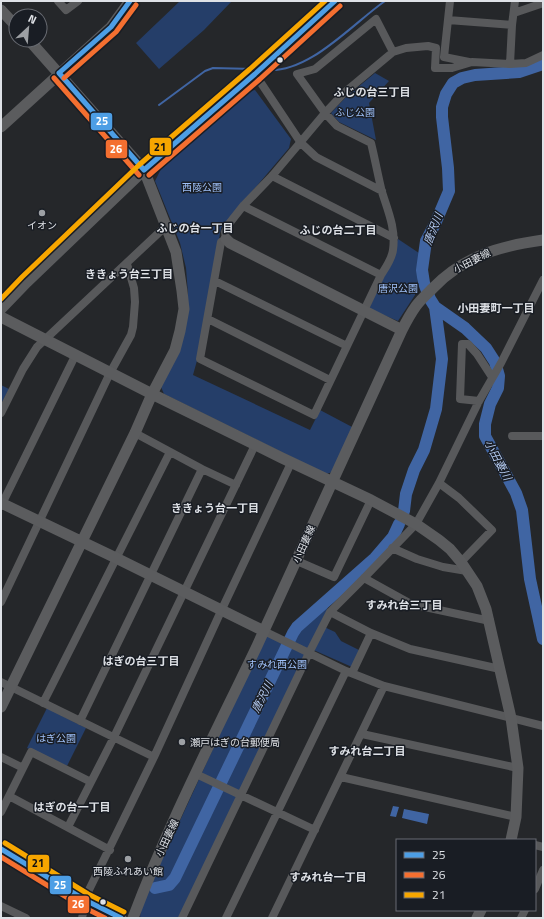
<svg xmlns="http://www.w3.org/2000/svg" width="544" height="919" viewBox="0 0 544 919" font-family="'Titillium Web','Noto Sans JP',sans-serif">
	<rect width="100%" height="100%" fill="#25272a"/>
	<path fill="#253e69" d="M180 1H232L204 30 159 69 136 43Z
		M375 73 389 81 369 103 376 140 339 122 331 113 346 97Z
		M255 90 291 139 289 148 221 228 198 357 193 375 310 430 320 410 354 428 333 472 326 474 164 394 161 387 184 330 188 294 186 268 180 243 155 181 161 169 250 91Z
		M398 239 422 255 415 295 398 321 369 309Z
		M1 385 9 389 1 404Z
		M323 606 328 609 320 625 335 632 341 641 359 650 352 667 309 648 179 918H141L140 916 143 901 264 638 269 636 289 646 297 629Z
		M47 708 86 728 67 766 27 748Z"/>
	<path fill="#4065a3" d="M393 806 399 807 396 817 390 816Z
		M404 809 429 814 427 824 402 818Z"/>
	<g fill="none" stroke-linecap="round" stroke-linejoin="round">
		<path stroke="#4065a3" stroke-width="2" d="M266 70C309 74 352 24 385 1
			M159 105 205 71 213 68 254 69"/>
		<path stroke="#4065a3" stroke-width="12" d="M435 307 465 328 486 348 495 362 499 376 498 388 490 404 485 424V436L516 493 522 510 530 579 543 639
			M404 511 406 494 414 470 424 450 436 409 442 359 435 307 430 299 424 283 422 270 426 241 435 224 449 191 448 168 442 117V107L446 94 453 83 462 78 475 75 519 72 543 64
			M155 888 169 885 175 878 293 633 297 627 375 558 393 537 399 524"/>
		<path stroke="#58595b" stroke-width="8" d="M58 1 66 10 78 1
			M450 1 444 57 469 62
			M514 13 543 3
			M448 20 512 25
			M393 52 376 19 315 69 297 74 325 113 345 92 393 52 406 48 428 46 436 48 435 68H452L472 62 510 64 526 63 543 55
			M510 64 512 25 515 1
			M255 74 301 143 316 157 382 191
			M325 113 337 126 371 143C375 159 378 176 382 192 388 211 396 229 393 250 392 259 386 267 381 275L314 415 200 359 221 242 226 239 225 232 228 225 243 206 272 176Z
			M272 176 394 238
			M243 206 381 275
			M215 281 347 346
			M208 319 330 380
			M479 401 460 399 462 344H468L477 354 492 377
			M1 413 23 369 37 347 166 226
			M135 433 202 469 236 485
			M512 436H543
			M439 483 459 498 492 530 461 562
			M1 506 75 356
			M392 548 417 559 443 567 467 571
			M297 561 334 577 371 500
			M364 578 411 604 490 621
			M1 602 110 373 131 335 133 327 135 302 134 288 127 264
			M330 612 371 633 410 649 500 669
			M264 631 346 671 384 686 543 726
			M352 673 371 633
			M1 682 154 757
			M43 703 170 452
			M80 721 202 469
			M362 734 518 768
			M1 757 23 768
			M196 774 315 830
			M341 777 516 817
			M9 796 110 850
			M1 812 31 752 91 782
			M68 827 114 737 255 445
			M535 845 543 847
			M535 889 543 870
			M1 906 26 918
			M82 918 87 894 154 757 222 609 291 463
			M182 918 309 653 330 612 364 578 416 524 439 483 479 401 501 363 543 280
			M226 918 346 671
			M272 918 384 686
			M521 918 525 910"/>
		<path stroke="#5b5c5e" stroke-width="11" d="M1 10 16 26
			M1 127 111 27 130 1
			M226 239 230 243 402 330
			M1 309 27 282 144 170 255 74 335 1
			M1 317 152 394 282 458 371 500 416 524 439 540 450 549 461 562 477 586 486 609 511 718 518 768 516 817 511 840
			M1 503 116 558 264 631
			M1 707 135 433 152 394 175 350 180 331 184 309 182 291 176 252 144 170 29 40
			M1 849 85 900 121 918
			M133 918C168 825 214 736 257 646 306 541 353 435 402 330 406 322 411 313 416 306 421 299 427 294 433 288 464 256 500 246 543 240
			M477 918 481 910"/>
		<g stroke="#191d24" stroke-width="8">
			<path id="bus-1" d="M59 73 144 170
				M59 73 111 27 130 1
				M144 170 255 74 335 1
				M1 849 85 900 121 918"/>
		</g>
		<g stroke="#191d24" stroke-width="8">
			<path id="bus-2" d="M54 78 139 175
				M64 78 116 32 136 5
				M149 175 260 79 340 6
				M1 857 81 906 105 918"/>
		</g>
		<g stroke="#191d24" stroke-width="8">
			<path id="bus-3" d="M1 299 22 277 139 165 250 69 325 1
				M5 843 88 894 124 912"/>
		</g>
		<use href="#bus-1" stroke="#4d9ee5" stroke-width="5"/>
		<use href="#bus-2" stroke="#f46f30" stroke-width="5"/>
		<use href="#bus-3" stroke="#f7a600" stroke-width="5"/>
	</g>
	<g fill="#dee1e6" stroke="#191d24" stroke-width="1.5">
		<circle cx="280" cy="60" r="3.5"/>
		<circle cx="103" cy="902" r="3.5"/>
	</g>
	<g fill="#9da0a4" stroke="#191d24" stroke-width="1.5">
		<circle cx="42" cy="213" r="4"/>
		<circle cx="182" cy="742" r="4"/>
		<circle cx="128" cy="859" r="4"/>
	</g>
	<g text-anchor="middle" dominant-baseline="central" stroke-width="3" stroke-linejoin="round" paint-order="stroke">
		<g font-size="10" fill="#9fc1f9" stroke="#191d24">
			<text x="355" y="112">ふじ公園</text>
			<text x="202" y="187">西陵公園</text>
			<text x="398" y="288">唐沢公園</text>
			<text x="277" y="664">すみれ西公園</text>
			<text x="56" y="738">はぎ公園</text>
		</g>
		<g font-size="10" fill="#dee1e6" stroke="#191d24">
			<text x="42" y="225">イオン</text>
			<text x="190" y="742" text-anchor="start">瀬戸はぎの台郵便局</text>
			<text x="128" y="871">西陵ふれあい館</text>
		</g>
		<g font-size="10" fill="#dee1e6" stroke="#191d24">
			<text transform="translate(472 261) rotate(-27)">小田妻線</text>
			<text transform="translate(304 544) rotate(-66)">小田妻線</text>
			<text transform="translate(167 838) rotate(-65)">小田妻線</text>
		</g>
		<g font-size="11" font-weight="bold" fill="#dee1e6" stroke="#191d24">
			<text x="372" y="92">ふじの台三丁目</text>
			<text x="195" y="228">ふじの台一丁目</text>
			<text x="338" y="230">ふじの台二丁目</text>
			<text x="129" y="274">ききょう台三丁目</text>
			<text x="496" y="308">小田妻町一丁目</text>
			<text x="215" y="508">ききょう台一丁目</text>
			<text x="404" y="605">すみれ台三丁目</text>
			<text x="141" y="661">はぎの台三丁目</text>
			<text x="367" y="751">すみれ台二丁目</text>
			<text x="72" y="807">はぎの台一丁目</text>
			<text x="328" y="877">すみれ台一丁目</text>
		</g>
		<g font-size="11" font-style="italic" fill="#b1c7ed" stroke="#191d24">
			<text transform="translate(433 229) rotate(-69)">唐沢川</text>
			<text transform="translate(498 460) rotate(62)">小田妻川</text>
			<text transform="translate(262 697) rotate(-64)">唐沢川</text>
		</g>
	</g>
	<g stroke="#191d24" stroke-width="1.5">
		<rect x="90" y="112" width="23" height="19" rx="4" fill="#4d9ee5"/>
		<rect x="149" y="137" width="23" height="19" rx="4" fill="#f7a600"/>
		<rect x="105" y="139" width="23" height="20" rx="4" fill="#f46f30"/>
		<rect x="27" y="854" width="23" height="19" rx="4" fill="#f7a600"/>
		<rect x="49" y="875" width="23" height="20" rx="4" fill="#4d9ee5"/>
		<rect x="67" y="895" width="23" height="19" rx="4" fill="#f46f30"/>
	</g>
	<g font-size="11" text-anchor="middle" font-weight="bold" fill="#fff">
		<text x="102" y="125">25</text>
		<text x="116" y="153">26</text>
		<text x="60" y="889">25</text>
		<text x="78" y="908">26</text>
	</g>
	<g font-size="11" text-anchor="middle" font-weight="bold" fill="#111">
		<text x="160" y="151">21</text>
		<text x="38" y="867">21</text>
	</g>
	<rect width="544" height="919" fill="none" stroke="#dee1e6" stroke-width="4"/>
	<rect x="396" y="839" width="140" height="72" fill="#191d24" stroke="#686b72"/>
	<rect x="404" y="852" width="20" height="6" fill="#4d9ee5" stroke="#686b72"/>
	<text x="432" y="859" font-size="12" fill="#dee1e6">25</text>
	<rect x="404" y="872" width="20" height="6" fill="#f46f30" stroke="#686b72"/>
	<text x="432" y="879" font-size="12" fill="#dee1e6">26</text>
	<rect x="404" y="892" width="20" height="6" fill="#f7a600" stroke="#686b72"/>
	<text x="432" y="899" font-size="12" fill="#dee1e6">21</text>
	<g transform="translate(28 28) rotate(26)"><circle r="19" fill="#191d24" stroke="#686b72"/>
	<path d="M0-3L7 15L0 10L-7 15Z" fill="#9da0a4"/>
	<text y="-6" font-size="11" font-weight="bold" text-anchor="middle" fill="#dee1e6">N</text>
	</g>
</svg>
